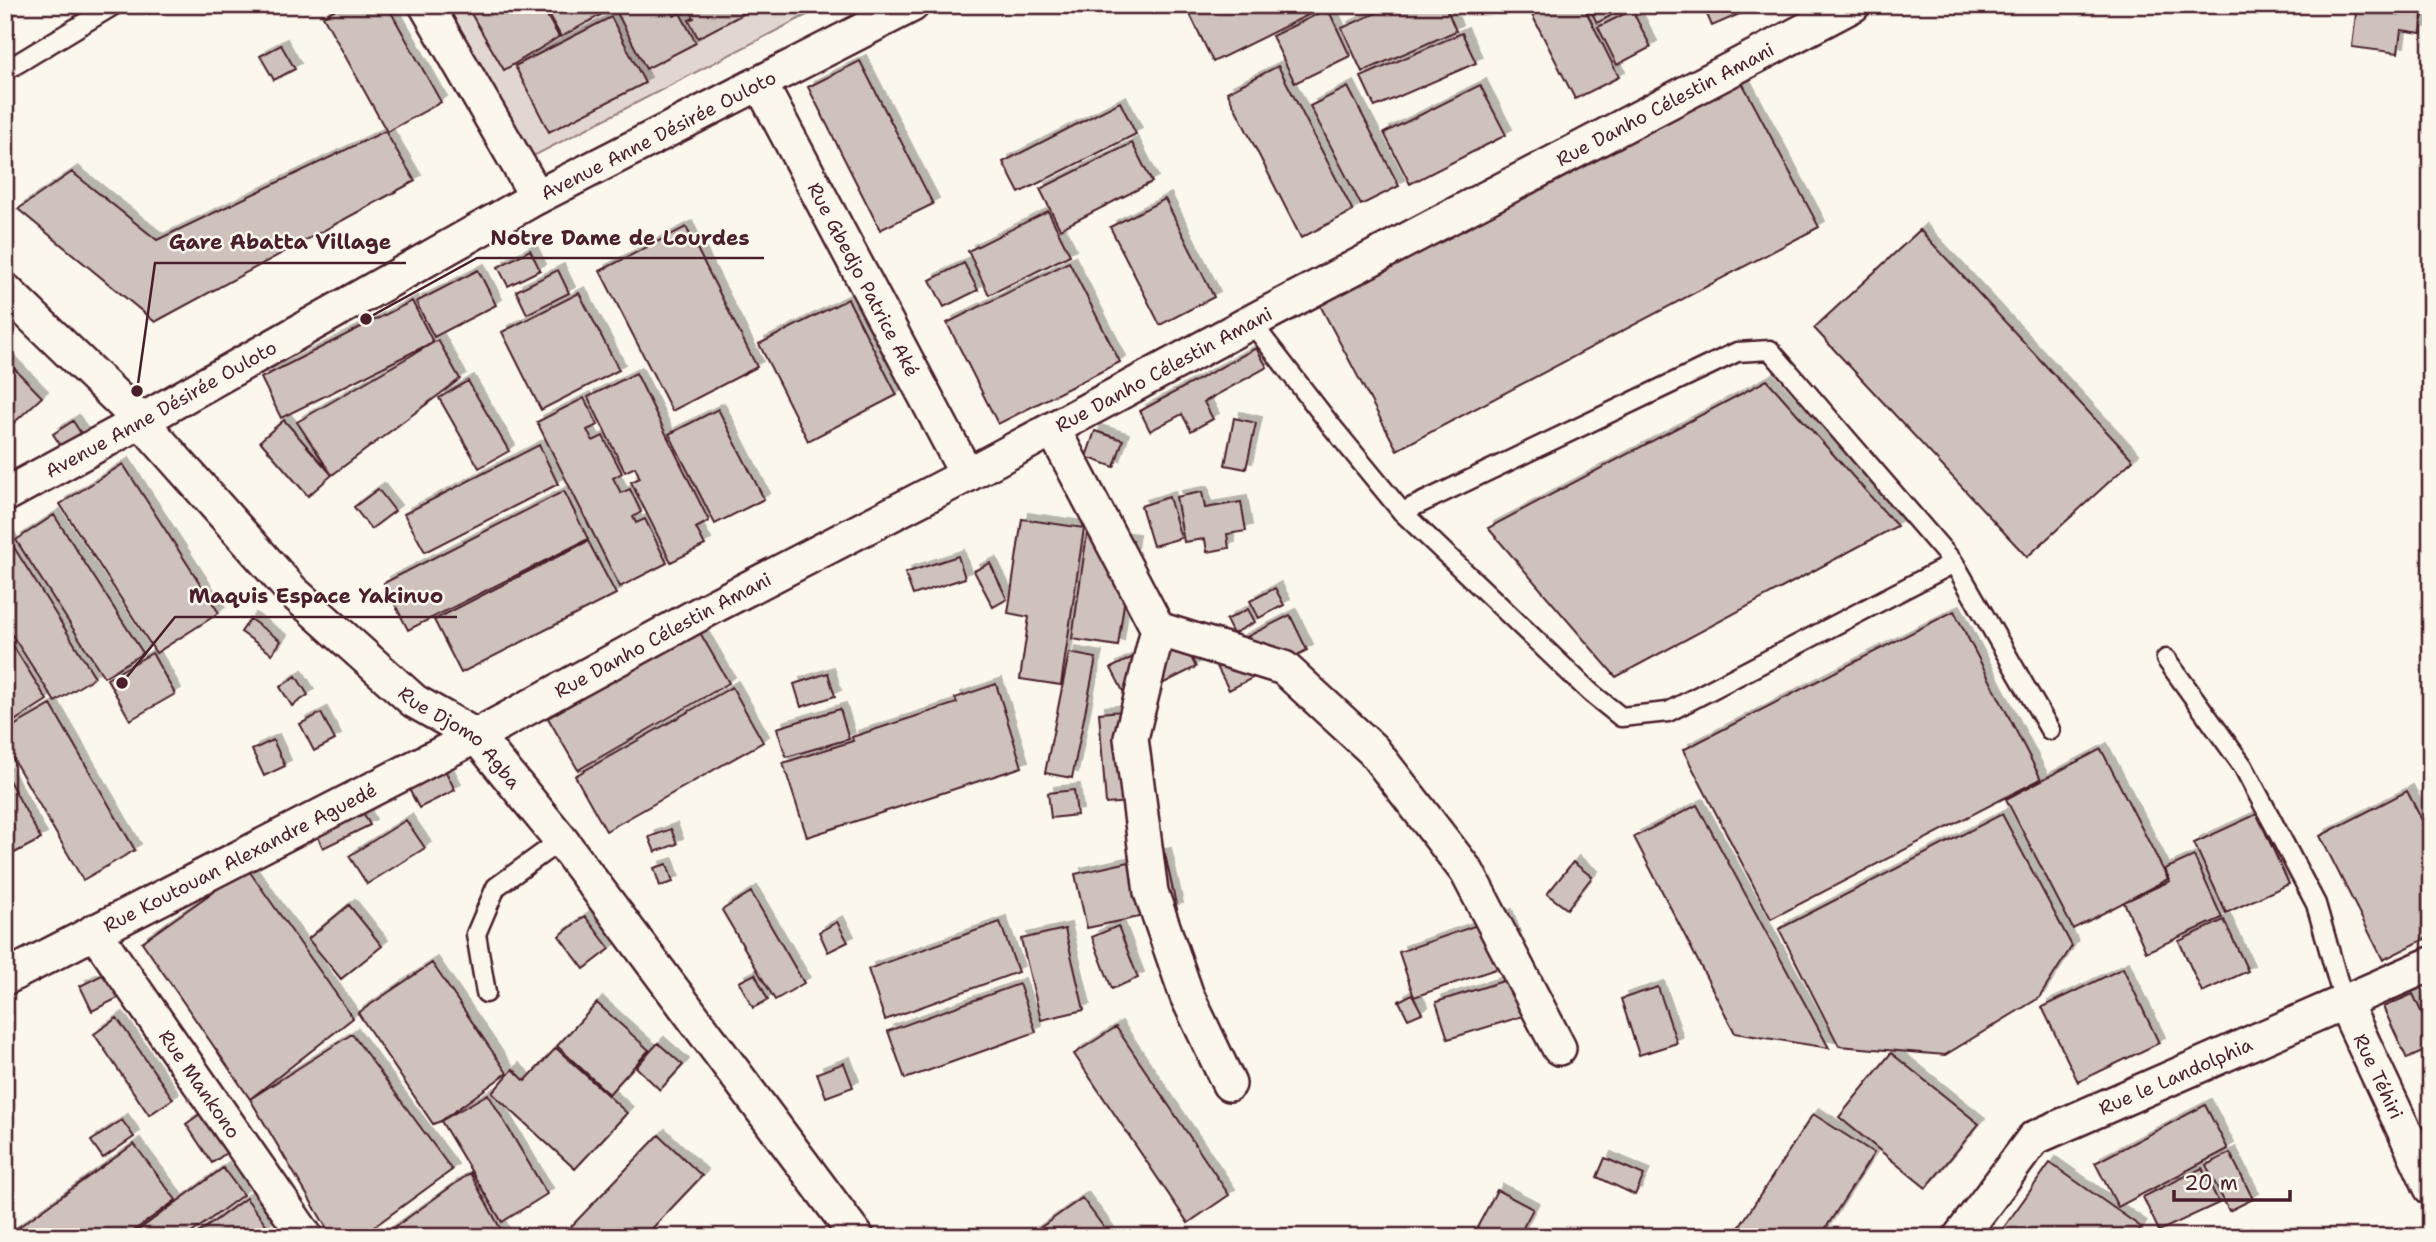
<svg xmlns="http://www.w3.org/2000/svg" width="2436" height="1242" viewBox="0 0 2436 1242" font-family="'Shantell Sans',sans-serif">
	<defs>
		<filter id="shadow"><feDropShadow dx="6" dy="-6" stdDeviation="0" flood-color="#0004"/></filter>
	</defs>
	<rect width="100%" height="100%" fill="#fbf7ec"/>
	<filter id="ink" filterUnits="userSpaceOnUse"><feTurbulence type="fractalNoise" baseFrequency=".0143" numOctaves="2"/><feDisplacementMap in="SourceGraphic" scale="14" xChannelSelector="R" yChannelSelector="G"/><feConvolveMatrix kernelMatrix="1 2 1 2 8 2 1 2 1" color-interpolation-filters="sRGB"/></filter>
	<g filter="url(#ink)">
		<path fill="#e2d7d0" stroke="#967b7e" stroke-width="2" d="M430 5H826L520 163Z"/>
		<path fill="#cfc2bc" stroke="#4a1f2b" stroke-width="2" filter="url(#shadow)" d="M343 5H387L441 102 387 132 323 16Z
			M466 5H541L559 37 504 70Z
			M544 5H611L613 8 561 37Z
			M613 5H669L674 16 680 13 696 43 646 69Z
			M680 5H743L747 12 698 38 689 20 694 18 690 10 684 13Z
			M1092 5H1120L1098 16Z
			M1188 5H1320L1322 8 1213 62 1186 6Z
			M1394 5H1445L1456 31 1362 72 1342 28Z
			M1527 5H1583L1619 77 1575 99Z
			M1588 5H1631L1597 23Z
			M1703 5H1760L1712 26Z
			M2357 5H2424L2421 33 2401 30 2398 53 2352 47Z
			M1328 9 1350 56 1295 83 1272 36Z
			M1632 10 1651 47 1617 65 1598 27Z
			M611 17 645 83 549 132 515 66Z
			M1462 33 1476 63 1375 107 1361 77Z
			M281 45 295 69 274 80 260 56Z
			M860 61 933 204 880 230 808 87Z
			M1278 66 1353 211 1301 238 1227 92Z
			M1737 73 1819 227 1397 450 1315 296Z
			M1480 85 1506 135 1410 184 1384 133Z
			M1348 87 1399 186 1361 205 1310 106Z
			M1120 102 1136 134 1019 193 1003 162Z
			M385 131 415 181 155 322 18 209 72 172 157 240Z
			M1132 143 1152 182 1060 229 1040 189Z
			M1165 199 1214 297 1160 325 1110 227Z
			M1048 211 1070 255 989 295 968 251Z
			M686 227 757 367 672 411 600 271Z
			M1920 230 2133 460 2027 557 1814 328Z
			M530 250 540 270 508 286 498 267Z
			M1069 262 1120 362 998 424 947 323Z
			M964 263 978 290 944 307 930 280Z
			M478 270 496 305 434 337 416 302Z
			M558 270 569 293 527 314 516 291Z
			M579 293 619 370 541 410 502 332Z
			M848 299 897 395 808 441 759 344Z
			M412 301 433 342 281 418 261 378Z
			M438 340 460 379 332 475 297 422Z
			M1256 348 1267 367 1204 402 1213 419 1191 431 1182 414 1150 431 1140 411Z
			M5 359 42 397 5 431Z
			M636 373 709 521 696 528 705 545 671 562 631 482 640 478 635 467 625 472 588 397Z
			M1767 380 1897 526 1616 677 1488 528Z
			M468 381 509 451 479 468 439 398Z
			M584 398 598 425 587 430 593 441 603 436 622 473 613 478 621 493 630 489 641 512 633 517 636 523 645 519 667 563 620 587 537 422Z
			M718 409 764 499 715 524 669 434Z
			M1234 418 1256 423 1246 469 1225 465Z
			M284 420 332 475 308 496 260 441Z
			M73 421 82 435 63 449 53 434Z
			M1095 431 1123 440 1114 467 1086 457Z
			M539 445 558 484 425 552 404 514Z
			M123 464 219 613 156 653 60 504Z
			M378 489 395 511 371 529 354 507Z
			M564 491 588 539 408 630 384 583Z
			M1202 492 1205 508 1241 502 1246 531 1227 534 1229 548 1207 552 1205 539 1184 542 1176 497Z
			M1169 497 1181 538 1153 546 1141 506Z
			M54 515 143 653 104 677 16 540Z
			M1022 519 1084 528 1061 685 1020 679 1029 617 1008 613Z
			M5 533 95 677 55 702 5 624Z
			M1087 534 1133 540 1118 646 1072 639Z
			M588 541 616 594 461 673 434 620Z
			M958 556 965 578 913 595 905 573Z
			M990 563 1007 599 993 607 974 571Z
			M1275 588 1284 605 1259 618 1250 601Z
			M1248 609 1255 622 1233 634 1226 620Z
			M1954 611 2041 779 1771 919 1683 750Z
			M1290 615 1307 650 1229 690 1211 655Z
			M250 619 281 641 272 654 241 632Z
			M699 631 729 683 578 770 548 718Z
			M5 633 47 700 5 727Z
			M1179 634 1196 667 1128 701 1111 668Z
			M152 653 175 694 130 720 107 679Z
			M1069 653 1096 658 1072 778 1045 773Z
			M828 673 835 696 801 707 794 684Z
			M296 676 308 695 292 706 280 687Z
			M996 684 1022 767 807 837 783 763 853 741 852 737 957 703 955 698Z
			M732 687 763 742 606 831 575 776Z
			M51 705 135 850 83 880 5 745V731Z
			M840 709 849 739 786 757 777 728Z
			M1135 710 1142 801 1106 804 1099 713Z
			M321 713 335 740 314 751 300 724Z
			M273 740 285 766 264 776 252 750Z
			M2101 749 2168 879 2073 929 2006 799Z
			M439 758 455 790 419 808 402 776Z
			M5 773 41 839 5 858Z
			M1074 790 1077 815 1051 818 1048 793Z
			M2407 791 2431 838V936L2383 960 2320 836Z
			M359 805 370 825 323 848 313 827Z
			M1697 805 1829 1048 1735 1033 1634 837Z
			M2002 814 2072 946 2039 998 1945 1055 1839 1046 1779 929Z
			M2257 814 2289 884 2226 913 2194 843Z
			M406 820 425 848 367 884 349 856Z
			M671 829 677 844 655 852 649 837Z
			M1165 854 1177 909 1087 928 1075 874Z
			M2194 856 2222 918 2146 952 2124 902 2170 881 2165 869Z
			M1573 862 1592 877 1567 909 1547 894Z
			M667 864 673 882 660 886 654 868Z
			M247 868 353 1018 250 1099 142 942Z
			M751 892 804 983 775 1000 722 910Z
			M349 905 382 946 341 979 308 939Z
			M1506 915 1522 960 1414 997 1399 952Z
			M585 916 610 949 584 969 559 936Z
			M2224 920 2248 971 2202 992 2179 941Z
			M837 922 848 942 828 952 819 932Z
			M1000 922 1018 972 885 1020 868 969Z
			M1118 926 1138 978 1112 989 1092 937Z
			M1065 929 1084 1010 1041 1020 1021 939Z
			M432 963 507 1073 441 1121 433 1124 358 1013Z
			M2123 968 2159 1043 2078 1082 2042 1007Z
			M114 969 126 994 92 1011 80 986Z
			M1529 973 1540 1011 1448 1039 1436 1002Z
			M755 974 768 1000 753 1008 739 982Z
			M1019 984 1036 1032 905 1079 888 1031Z
			M1658 987 1677 1043 1639 1055 1621 999Z
			M1412 994 1422 1013 1408 1019 1399 1001Z
			M2413 994 2431 1033V1048L2407 1059 2383 1007Z
			M597 1003 649 1050 609 1094 557 1046Z
			M117 1018 173 1099 149 1115 94 1034Z
			M1116 1027 1229 1195 1188 1223 1074 1054Z
			M352 1034 452 1170 360 1237H332L250 1099Z
			M658 1043 683 1065 660 1090 636 1067Z
			M556 1048 627 1113 575 1169 492 1093 513 1069 525 1081Z
			M1891 1053 1979 1124 1926 1188 1839 1117Z
			M844 1063 853 1087 826 1097 817 1073Z
			M488 1094 547 1194 502 1222 441 1121Z
			M2205 1105 2228 1149 2118 1207 2095 1163Z
			M210 1107 236 1146 212 1163 186 1124Z
			M1813 1114 1874 1153 1820 1237H1733Z
			M122 1120 134 1137 103 1158 91 1141Z
			M659 1135 702 1176 644 1237H561Z
			M134 1144 176 1200 125 1237H5Z
			M2230 1153 2253 1199 2229 1211 2206 1165Z
			M1605 1158 1644 1175 1635 1195 1597 1177Z
			M2050 1163 2141 1227 2135 1237H1997Z
			M223 1168 243 1195 186 1237H129Z
			M2202 1168 2219 1203 2159 1231 2143 1197Z
			M470 1173 505 1237H381Z
			M1497 1190 1533 1209 1518 1237H1472Z
			M246 1198 268 1227 255 1237H193Z
			M1082 1198 1108 1233 1103 1237H1027Z"/>
		<g fill="none" stroke-linecap="round" stroke-linejoin="round">
			<g stroke="#4a1f2b" stroke-width="23">
				<path id="lane" d="M5 71 114 5
					M1251 322 1329 423 1402 512 1591 693 1621 717 1668 712 1954 563 2050 730
					M1402 512 1737 352 1770 350 1954 563
					M2166 659 2243 766 2316 904 2344 1002
					M486 993 476 934 496 887 561 840"/>
			</g>
			<g stroke="#4a1f2b" stroke-width="38">
				<g id="street">
					<path d="M426 5 537 197"/>
					<path id="s1" d="M760 83 967 475"/>
					<path id="s2" d="M5 290 141 421 292 591 414 701 476 736 561 840 857 1237"/>
					<path d="M1053 429 1158 629 1131 738 1151 892 1187 996 1229 1084"/>
					<path id="s3" d="M5 495 141 421 537 197 912 5"/>
					<path d="M1158 629 1284 668 1373 750 1467 872 1559 1048"/>
					<path id="s4" d="M94 931 306 1237"/>
					<path id="s5" d="M5 978 476 736 716 605 967 475 1251 322 1853 5"/>
					<path id="s6" d="M2344 1002 2431 1188"/>
					<path id="s7" d="M1960 1237 2034 1138 2431 964"/>
				</g>
			</g>
			<use href="#lane" stroke="#fbf7ec" stroke-width="18"/>
			<use href="#street" stroke="#fbf7ec" stroke-width="33"/>
		</g>
	</g>
	<g text-anchor="middle" dominant-baseline="central" stroke-width="5" stroke-linejoin="round" paint-order="stroke">
		<g font-size="19" fill="#4a1f2b" stroke="#fbf7ec">
			<text stroke="none"><textPath href="#s5" startOffset="1876">Rue Danho Célestin Amani</textPath></text>
			<text stroke="none"><textPath href="#s3" startOffset="746">Avenue Anne Désirée Ouloto</textPath></text>
			<text stroke="none"><textPath href="#s1" startOffset="222">Rue Gbedjo Patrice Aké</textPath></text>
			<text stroke="none"><textPath href="#s5" startOffset="1309">Rue Danho Célestin Amani</textPath></text>
			<text stroke="none"><textPath href="#s3" startOffset="178">Avenue Anne Désirée Ouloto</textPath></text>
			<text stroke="none"><textPath href="#s5" startOffset="742">Rue Danho Célestin Amani</textPath></text>
			<text stroke="none"><textPath href="#s2" startOffset="640">Rue Djomo Agba</textPath></text>
			<text stroke="none"><textPath href="#s5" startOffset="264">Rue Koutouan Alexandre Aguedé</textPath></text>
			<text stroke="none"><textPath href="#s7" startOffset="278">Rue le Landolphia</textPath></text>
			<text stroke="none"><textPath href="#s6" startOffset="82">Rue Téhiri</textPath></text>
			<text stroke="none"><textPath href="#s4" startOffset="186">Rue Mankono</textPath></text>
		</g>
	</g>
	<path fill="none" stroke="#4a1f2b" stroke-width="2.5" d="M366 319L477 258H764M137 391L155 263H406M122 683L175 617H457"/>
	<g fill="#4a1f2b" stroke="#fbf7ec" stroke-width="2.5">
		<circle cx="366" cy="319" r="7"/>
		<circle cx="137" cy="391" r="7"/>
		<circle cx="122" cy="683" r="7"/>
	</g>
	<g font-size="21" text-anchor="middle" font-weight="bold" fill="#4a1f2b" stroke="#fbf7ec" stroke-width="5" stroke-linejoin="round" paint-order="stroke">
		<text x="620" y="245">Notre Dame de Lourdes</text>
		<text x="280" y="249">Gare Abatta Village</text>
		<text x="316" y="603">Maquis Espace Yakinuo</text>
	</g>
	<rect width="2436" height="1242" fill="none" stroke="#fbf7ec" stroke-width="28"/>
	<rect x="14" y="14" width="2408" height="1214" fill="none" stroke="#4a1f2b" stroke-width="2.5" filter="url(#ink)"/>
	<path d="M2174 1190v10h116v-10" fill="none" stroke="#4a1f2b" stroke-width="3.5"/>
	<text x="2184" y="1190" font-size="21" fill="#4a1f2b" stroke="#fbf7ec" stroke-width="5" paint-order="stroke">20 m</text>
</svg>
